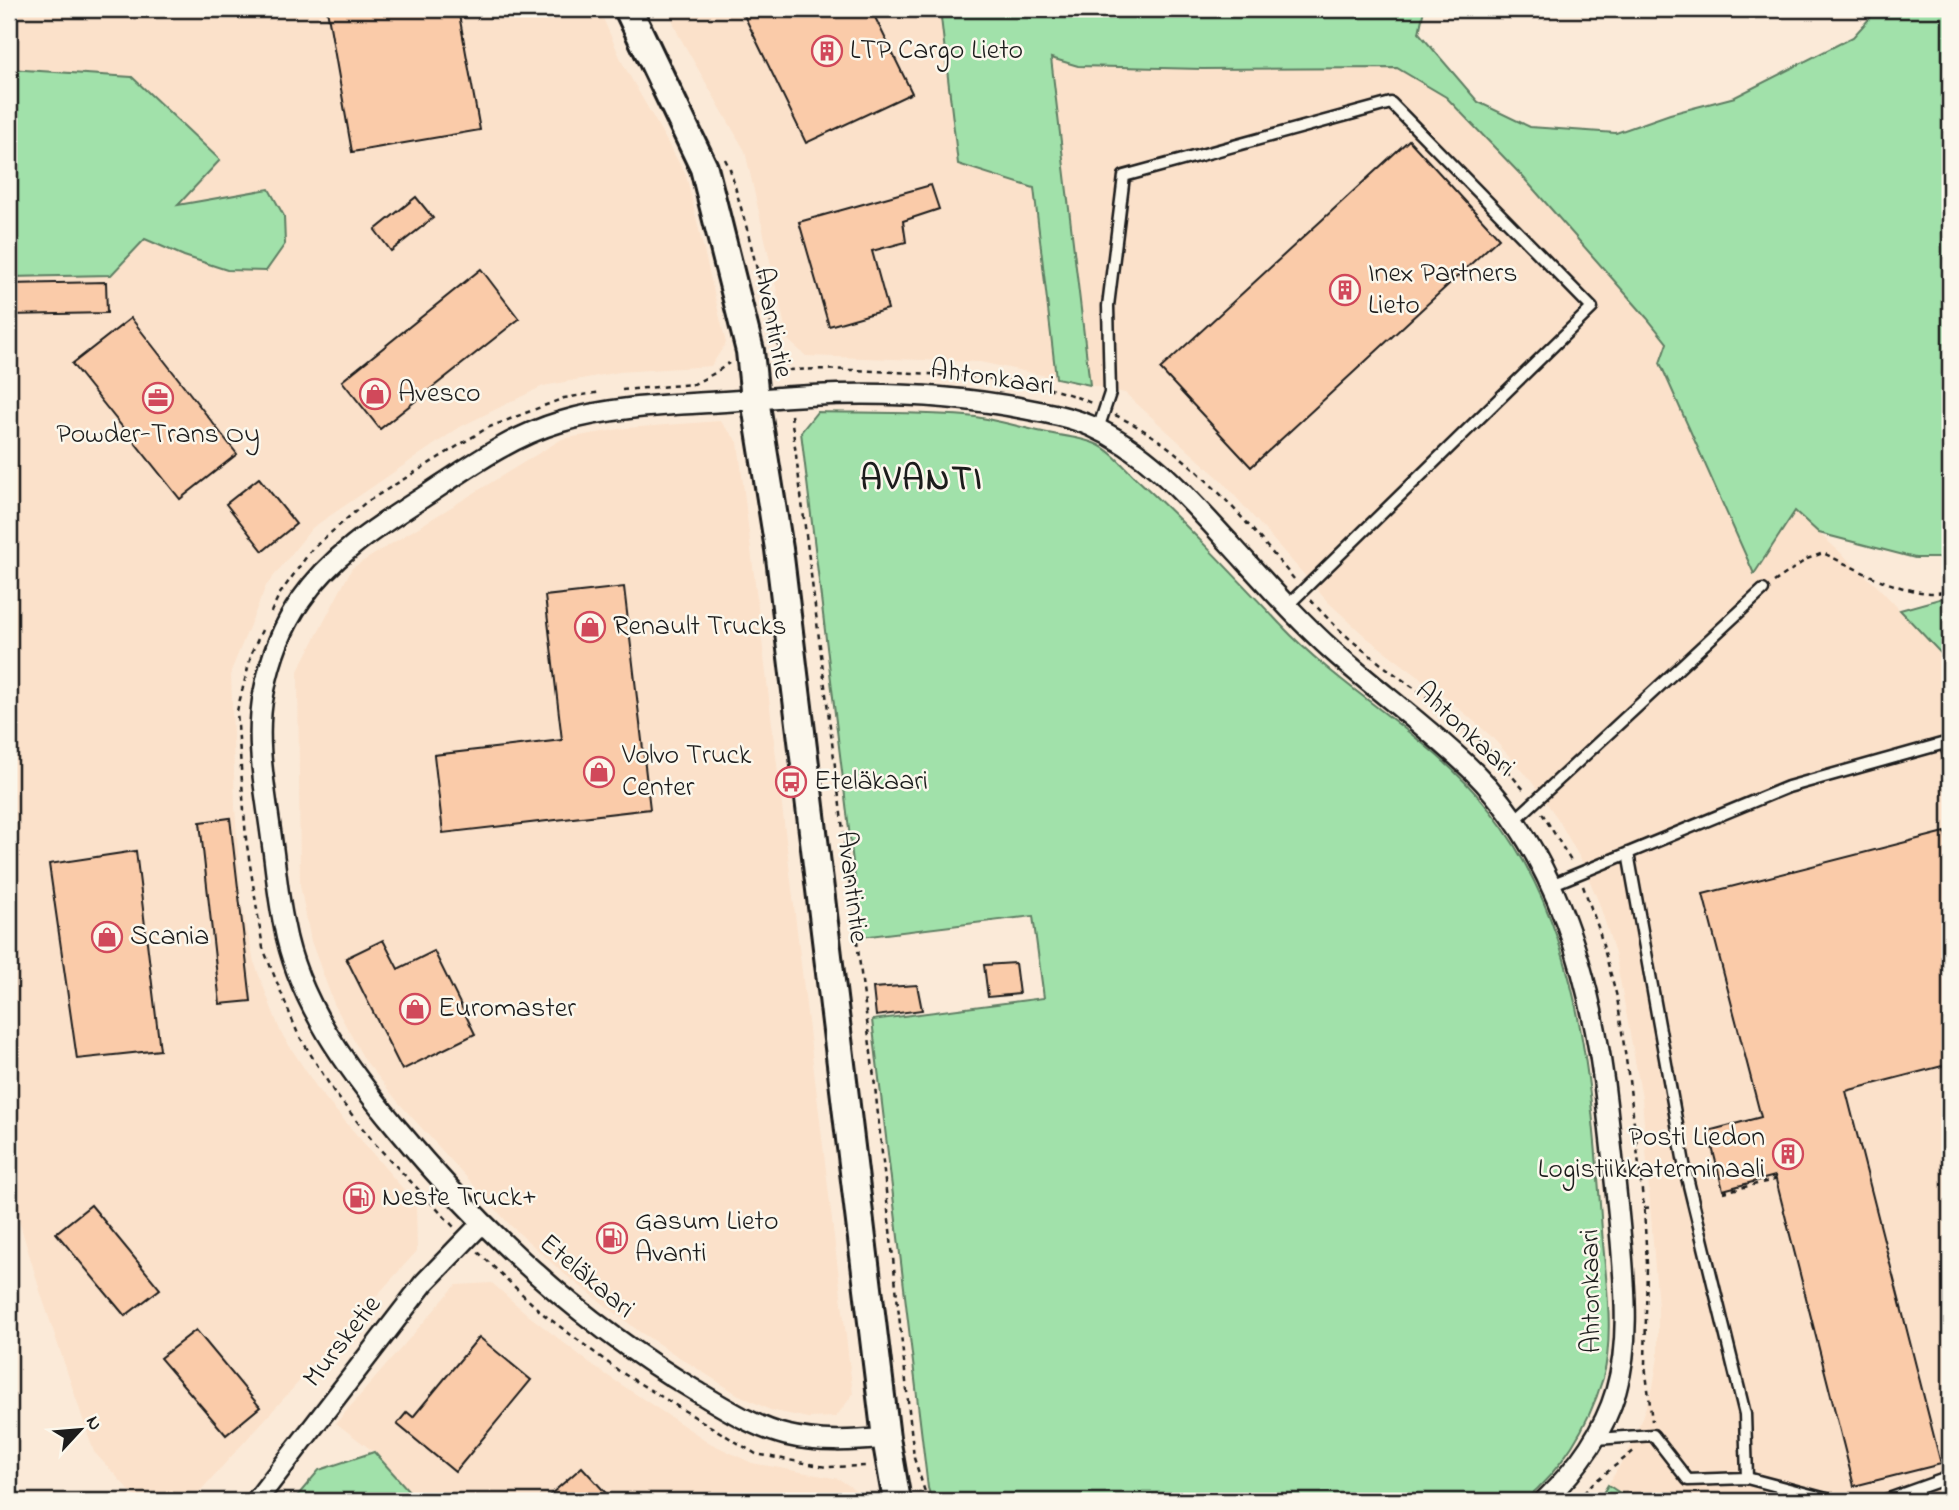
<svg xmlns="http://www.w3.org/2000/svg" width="1959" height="1510" viewBox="0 0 1959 1510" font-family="'Indie Flower',sans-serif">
	<rect width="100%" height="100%" fill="#fbead8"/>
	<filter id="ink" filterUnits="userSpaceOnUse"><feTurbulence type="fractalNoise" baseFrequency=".0143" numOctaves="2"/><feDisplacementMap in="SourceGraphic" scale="14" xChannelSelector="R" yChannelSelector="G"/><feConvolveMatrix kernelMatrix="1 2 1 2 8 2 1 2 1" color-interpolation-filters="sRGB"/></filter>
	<g filter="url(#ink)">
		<path fill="#fbe1ca" d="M9 9H599L623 64 686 175 726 343 711 366 619 372 543 386 460 427 312 528 266 586 231 671 235 806 241 902 254 962 281 1033 319 1091 416 1204 417 1251 191 1501H139L94 1452 41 1294 9 1187V277L111 274 132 77 9 69Z
			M668 9H940L958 164 1034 188 1056 378 980 362 806 356 788 340 745 151 678 34Z
			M1051 58 1078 66 1202 69 1397 68 1446 97 1522 176 1647 318 1795 511 1879 588 1950 663V1501H1632L1608 1485 1632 1445 1653 1387 1658 1357V1307L1642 1098 1615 953 1599 903 1581 860 1558 819 1529 778 1491 736 1448 699 1366 637 1328 602 1221 480 1125 393 1090 385Z
			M720 421 738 442 853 1394 836 1417 808 1418 770 1410 737 1394 640 1332 563 1273 510 1225 398 1102 364 1059 334 1004 311 941 300 885 298 671 352 568 562 439 626 428Z
			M492 1283 528 1315 599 1370 710 1443 752 1463 839 1479 866 1497 867 1501H418L374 1452 336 1423 456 1285Z"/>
		<path fill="#a1e1aa" stroke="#5e7e63" stroke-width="2" d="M940 9H1424L1419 33 1478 102 1530 127 1616 133 1670 114 1735 97 1853 37 1878 9H1950V558H1915L1819 533 1795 511 1754 574 1660 363 1667 343 1647 318 1522 176 1446 97 1397 68 1202 69 1078 66 1051 58 1090 385 1056 378 1034 188 958 164Z
			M9 69 132 77 220 160 178 205 269 189 284 216 285 244 266 271 227 270 184 256 145 239 111 275 9 277Z
			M817 412C867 413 917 412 966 416 992 418 1018 427 1043 432 1060 436 1081 437 1096 444 1111 450 1126 469 1138 480 1188 526 1234 575 1281 625 1345 693 1433 737 1491 812 1583 929 1591 1087 1602 1230 1605 1275 1615 1334 1603 1378 1588 1427 1563 1468 1524 1501H932L928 1488 872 1020 1044 998 1033 916 862 937 801 432Z
			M1950 596V663L1900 610Z
			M374 1452 418 1501H293L319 1470Z
			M1608 1485 1632 1501H1606L1600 1498Z"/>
		<path fill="#facba9" stroke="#1c1c1c" stroke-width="2" d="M327 9H458L480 130 352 152Z
			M741 9H871L912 93 806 143Z
			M1409 140 1499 238 1251 467 1160 369Z
			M931 185 939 209 903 221 906 242 872 251 888 309 829 326 799 222Z
			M416 197 433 218 391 251 375 230Z
			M481 269 519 319 380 429 342 381Z
			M106 282 107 313 9 315V284Z
			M131 318 237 454 180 499 72 364Z
			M259 478 296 524 263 551 226 504Z
			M624 587 650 809 443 833 434 755 562 740 545 596Z
			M230 818 251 1001 220 1004 200 822Z
			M1945 832 1950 853V1064L1846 1091 1941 1464 1854 1486 1775 1176 1723 1190 1708 1131 1761 1117 1703 894Z
			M136 851 160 1050 77 1059 49 864Z
			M383 940 398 969 434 951 475 1034 402 1070 346 958Z
			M1015 963 1019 994 988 997 984 965Z
			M917 985 922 1010 876 1016 873 988Z
			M91 1205 160 1289 125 1316 56 1233Z
			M196 1330 260 1407 226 1435 160 1358Z
			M479 1337 531 1380 455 1472 397 1424 407 1412 413 1417Z
			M582 1467 613 1501H543Z"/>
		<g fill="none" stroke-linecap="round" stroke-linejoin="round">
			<g stroke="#1c1c1c" stroke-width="15">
				<path id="lane" d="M1098 429 1110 393 1108 306 1124 176 1391 103 1592 308 1287 606
					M1514 821 1763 590
					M1628 853 1685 1169 1745 1414 1747 1478 1834 1501
					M1551 885 1788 787 1945 743 1950 757
					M1596 1439 1653 1435 1688 1480 1747 1478
					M1883 1501 1950 1477"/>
			</g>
			<g stroke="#1c1c1c" stroke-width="24">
				<path id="street" d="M886 1438C853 1441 819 1443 786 1435 754 1427 725 1408 696 1391 581 1323 481 1230 396 1127 347 1068 298 1002 284 925 278 898 276 870 272 842 266 793 254 741 264 692 270 660 282 627 301 600 333 553 382 524 428 494 470 466 512 436 560 422 623 403 694 405 759 399 847 391 939 392 1026 409 1048 413 1070 417 1091 426 1148 451 1188 498 1230 544 1264 581 1297 619 1334 652 1380 693 1430 729 1474 772 1561 859 1594 989 1607 1108 1612 1152 1617 1197 1621 1241 1625 1290 1630 1343 1616 1391 1603 1435 1576 1470 1544 1501
					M256 1501 424 1283 481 1224"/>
			</g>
			<g stroke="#1c1c1c" stroke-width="32">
				<path id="secondary" d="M628 9 704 168 750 351 755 399 779 549 886 1438 897 1501"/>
			</g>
			<path stroke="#1c1c1c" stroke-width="2.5" stroke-dasharray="5 5" stroke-linecap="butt" d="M725 159 730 169 747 229 774 338
				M769 342 775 339 790 370C832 368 873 371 914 373 974 377 1038 378 1093 404
				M622 390 694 384 715 373 729 363
				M791 415 874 1077 914 1458 928 1501
				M1115 415C1188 448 1243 518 1294 579
				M1774 582 1807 559 1823 553C1858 569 1911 601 1950 591
				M1311 600C1353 650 1412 684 1462 724 1485 744 1505 768 1525 791
				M271 612 279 595 312 549 365 503 487 428 564 398 602 392
				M262 630 252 652 237 711 246 839 263 948 298 1034 334 1092 375 1144 454 1227
				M1542 813 1571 861
				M1583 886 1598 927 1617 997 1629 1080 1644 1208 1647 1264 1645 1365 1652 1421
				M1723 1192 1774 1180 1773 1177
				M1644 1208 1653 1207
				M478 1252 542 1313 619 1371 756 1454 826 1467 869 1466
				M1577 1501 1592 1484 1635 1450"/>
			<use href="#lane" stroke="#fbf7ec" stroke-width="10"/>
			<use href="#street" stroke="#fbf7ec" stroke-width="19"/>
			<use href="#secondary" stroke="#fbf7ec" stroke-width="26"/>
		</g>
	</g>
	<defs>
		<g id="building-ring" transform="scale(1.575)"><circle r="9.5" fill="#fbf7ec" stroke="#d1495b" stroke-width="1.5"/><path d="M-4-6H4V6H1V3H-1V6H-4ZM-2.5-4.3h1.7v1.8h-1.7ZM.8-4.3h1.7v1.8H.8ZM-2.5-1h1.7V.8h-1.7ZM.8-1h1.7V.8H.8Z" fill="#d1495b"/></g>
		<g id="shop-ring" transform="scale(1.575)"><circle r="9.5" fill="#fbf7ec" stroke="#d1495b" stroke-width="1.5"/><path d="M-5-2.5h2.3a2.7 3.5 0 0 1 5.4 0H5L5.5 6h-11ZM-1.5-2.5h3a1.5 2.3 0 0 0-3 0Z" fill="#d1495b"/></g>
		<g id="office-ring" transform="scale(1.575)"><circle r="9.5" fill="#fbf7ec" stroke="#d1495b" stroke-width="1.5"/><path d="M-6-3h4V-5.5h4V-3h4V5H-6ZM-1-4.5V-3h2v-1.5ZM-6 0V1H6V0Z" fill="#d1495b"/></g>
		<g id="bus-ring" transform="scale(1.575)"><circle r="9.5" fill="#fbf7ec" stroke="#d1495b" stroke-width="1.5"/><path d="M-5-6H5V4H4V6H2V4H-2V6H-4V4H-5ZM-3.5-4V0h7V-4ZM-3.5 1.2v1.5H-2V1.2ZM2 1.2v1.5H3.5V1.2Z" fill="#d1495b"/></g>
		<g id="fuel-ring" transform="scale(1.575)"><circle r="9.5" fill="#fbf7ec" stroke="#d1495b" stroke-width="1.5"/><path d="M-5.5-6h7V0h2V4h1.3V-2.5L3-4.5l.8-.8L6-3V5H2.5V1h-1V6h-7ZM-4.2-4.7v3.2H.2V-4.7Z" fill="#d1495b"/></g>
	</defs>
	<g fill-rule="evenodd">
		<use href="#building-ring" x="827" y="51"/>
		<use href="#building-ring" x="1345" y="290"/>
		<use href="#shop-ring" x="375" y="394"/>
		<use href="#office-ring" x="158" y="398"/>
		<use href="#shop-ring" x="590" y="627"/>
		<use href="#shop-ring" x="599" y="772"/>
		<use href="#bus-ring" x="791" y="782"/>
		<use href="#shop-ring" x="107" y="937"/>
		<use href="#shop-ring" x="415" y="1009"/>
		<use href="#building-ring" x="1788" y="1154"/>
		<use href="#fuel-ring" x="359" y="1198"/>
		<use href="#fuel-ring" x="612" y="1238"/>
	</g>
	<g text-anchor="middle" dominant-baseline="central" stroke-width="5" stroke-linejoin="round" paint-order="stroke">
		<g font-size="28" fill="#1c1c1c" stroke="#fbf7ec" text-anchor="start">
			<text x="850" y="51">LTP Cargo Lieto</text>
			<text x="1368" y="274">Inex Partners<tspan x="1368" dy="32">Lieto</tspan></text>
			<text x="398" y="394">Avesco</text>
			<text x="158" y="435" text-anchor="middle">Powder-Trans Oy</text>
			<text x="613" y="627">Renault Trucks</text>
			<text x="622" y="756">Volvo Truck<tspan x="622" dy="32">Center</tspan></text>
			<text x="814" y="782">Eteläkaari</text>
			<text x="130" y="937">Scania</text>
			<text x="438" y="1009">Euromaster</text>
			<text x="1765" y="1138" text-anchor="end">Posti Liedon<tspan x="1765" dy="32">Logistiikkaterminaali</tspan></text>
			<text x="382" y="1198">Neste Truck+</text>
			<text x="635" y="1222">Gasum Lieto<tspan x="635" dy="32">Avanti</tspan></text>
		</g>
		<g font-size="28" fill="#1c1c1c" stroke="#fbf7ec">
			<text transform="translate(772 323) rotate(79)">Avantintie</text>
			<text transform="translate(992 379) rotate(8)">Ahtonkaari</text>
			<text transform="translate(1464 730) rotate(43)">Ahtonkaari</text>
			<text transform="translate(851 887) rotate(83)">Avantintie</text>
			<text transform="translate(586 1277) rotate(40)">Eteläkaari</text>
			<text transform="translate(1592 1291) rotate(-91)">Ahtonkaari</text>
			<text transform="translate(343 1342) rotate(-52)">Mursketie</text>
		</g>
		<g font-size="35" font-weight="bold" letter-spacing="2" fill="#1c1c1c" stroke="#fbf7ec">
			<text x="922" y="480">AVANTI</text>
		</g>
	</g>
	<rect width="1959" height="1510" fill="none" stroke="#fbf7ec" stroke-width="35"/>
	<rect x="18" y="18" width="1924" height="1475" fill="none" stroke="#1c1c1c" stroke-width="2.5" filter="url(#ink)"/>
	<g transform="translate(80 1430) rotate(64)" stroke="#fbf7ec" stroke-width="5" paint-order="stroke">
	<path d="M0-5L12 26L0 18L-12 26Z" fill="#1c1c1c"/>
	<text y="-10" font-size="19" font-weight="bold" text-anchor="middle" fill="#1c1c1c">N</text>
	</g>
</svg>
